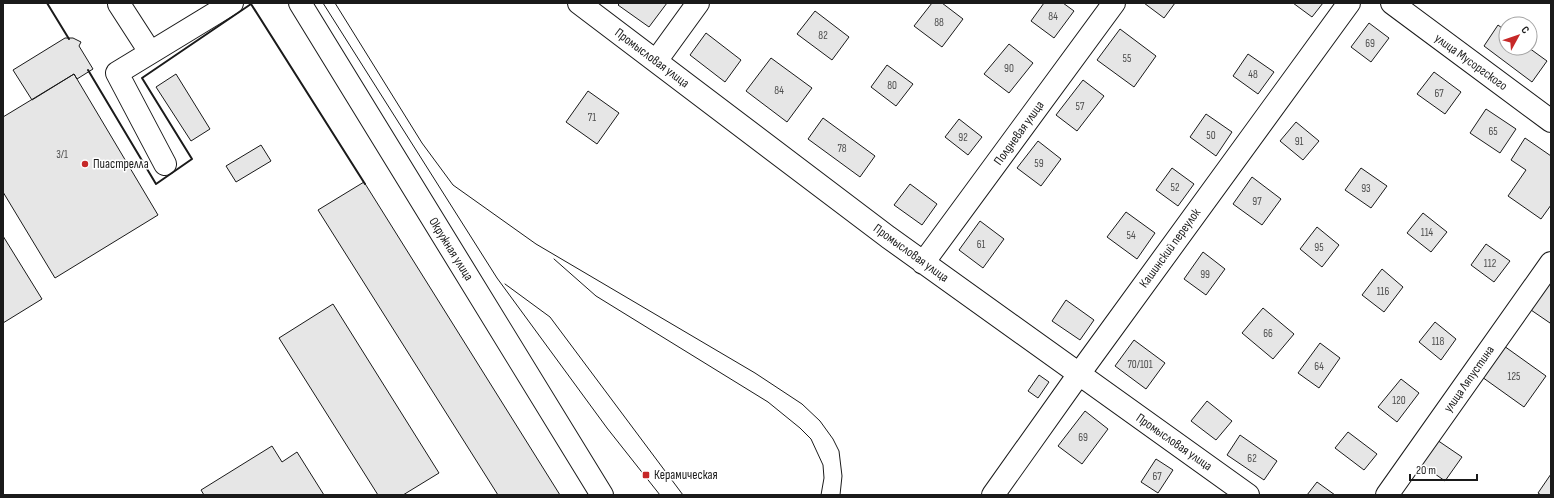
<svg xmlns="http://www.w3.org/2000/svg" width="1554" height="498" viewBox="0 0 1554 498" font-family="'Sofia Sans Condensed',sans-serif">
	<rect width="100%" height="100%" fill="#fff"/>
	<path fill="#e6e6e6" stroke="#1a1a1a" d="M620 3H667L649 27 618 5Z
		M932 3H942L963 19 942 47 914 26Z
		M1044 3H1063L1074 11 1054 38 1031 21Z
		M1144 3H1175L1164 18Z
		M1293 3H1323L1312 17Z
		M815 11 849 37 832 60 797 34Z
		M1369 23 1389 38 1371 62 1351 47Z
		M1498 25 1506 31V48H1529L1547 61 1532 82 1484 46Z
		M1120 29 1156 56 1134 87 1097 60Z
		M706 33 741 60 725 82 690 55Z
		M65 38H73L81 42 79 46 93 69 77 79 74 74 32 100 13 70Z
		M1009 44 1033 63 1009 93 984 74Z
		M1248 54 1274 72 1258 94 1233 76Z
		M771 58 812 88 787 122 746 91Z
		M887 65 913 84 896 106 871 87Z
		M1434 72 1461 92 1445 114 1417 94Z
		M74 74 158 215 55 278 3 192V117Z
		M176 74 210 129 191 141 156 87Z
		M1083 80 1104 96 1077 131 1056 115Z
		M588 91 619 113 597 144 566 122Z
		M1486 109 1516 129 1500 153 1470 133Z
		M1206 114 1232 132 1216 156 1190 137Z
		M823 118 875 156 860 177 808 139Z
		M959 119 982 137 968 155 945 137Z
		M1296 122 1319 141 1303 160 1280 141Z
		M1525 138 1551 156V205L1541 219 1508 196 1526 170 1511 160Z
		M1038 141 1061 159 1041 186 1017 168Z
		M261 145 271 161 236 182 226 166Z
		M1172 168 1194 184 1178 206 1156 190Z
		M1361 168 1387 186 1371 208 1345 190Z
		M1252 177 1281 199 1262 225 1233 204Z
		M364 182 560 495H498L318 210Z
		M910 184 937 204 922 225 894 205Z
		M1126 212 1155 233 1137 259 1107 237Z
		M1423 213 1447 232 1431 252 1407 233Z
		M980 221 1004 239 983 268 959 250Z
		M1317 227 1339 245 1322 267 1300 249Z
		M3 236 42 299 3 323Z
		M1486 244 1510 261 1494 282 1471 265Z
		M1203 252 1225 269 1206 295 1184 279Z
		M1382 269 1403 287 1384 312 1362 295Z
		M1551 282V321L1550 323 1531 310Z
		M1066 300 1094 320 1080 340 1052 321Z
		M333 304 439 473 403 495H378L279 338Z
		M1263 308 1294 334 1273 359 1242 333Z
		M1435 322 1456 339 1441 360 1419 342Z
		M1134 340 1165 363 1146 389 1115 366Z
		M1320 343 1340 358 1319 388 1298 373Z
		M1504 346 1546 376 1524 407 1482 377Z
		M1039 375 1049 382 1038 398 1028 391Z
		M1401 379 1419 393 1397 422 1378 407Z
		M1207 401 1232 421 1216 440 1191 421Z
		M1085 411 1108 429 1082 464 1058 446Z
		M1348 432 1377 454 1364 470 1335 448Z
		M1240 435 1277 461 1264 480 1227 455Z
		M1437 440 1462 457 1445 481 1421 464Z
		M272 446 282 462 297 452 324 495H204L201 490Z
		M1156 459 1173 470 1158 493 1141 482Z
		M1551 474V495H1541L1538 493Z
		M1317 482 1335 495H1307Z"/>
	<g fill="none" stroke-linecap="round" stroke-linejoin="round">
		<g stroke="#1a1a1a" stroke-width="24">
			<path id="minor" d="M121 3 119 4 150 52
				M579 3 888 237 1248 495
				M1392 3 1551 121
				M656 61 698 3
				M165 164 117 73 232 3
				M923 263 1114 3
				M993 495 1079 374 1349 3
				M1387 495 1551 263"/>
		</g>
		<g stroke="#1a1a1a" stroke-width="24">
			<path id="major" d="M300 3 602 495"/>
		</g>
		<use href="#minor" stroke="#fff" stroke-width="22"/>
		<use href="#major" stroke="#fff" stroke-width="22"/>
		<path stroke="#1a1a1a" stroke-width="1" d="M323 3 497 278 607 428 660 495
			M335 3 422 143 453 185 536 244 755 373 802 404 820 421 833 439 839 451 842 476 840 495
			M554 259 596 296 768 402 800 428 811 439 823 465 824 478 821 495
			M505 284 550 317 683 495"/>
		<path stroke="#1a1a1a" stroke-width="2" d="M47 3 69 39
			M88 70 156 184 192 159 142 78 251 4 365 184"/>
	</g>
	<g fill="#c62828" stroke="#fff" stroke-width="1.5">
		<circle cx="85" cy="164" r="4"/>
		<rect x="642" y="471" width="8" height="8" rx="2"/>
	</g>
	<g text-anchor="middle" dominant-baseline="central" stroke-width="3" stroke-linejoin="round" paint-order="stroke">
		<g font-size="11" fill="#4d4d4d">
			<text x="1053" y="16">84</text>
			<text x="939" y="22">88</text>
			<text x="823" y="35">82</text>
			<text x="1370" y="43">69</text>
			<text x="1127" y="58">55</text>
			<text x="1009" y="68">90</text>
			<text x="1253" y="74">48</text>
			<text x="892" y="85">80</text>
			<text x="779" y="90">84</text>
			<text x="1439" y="93">67</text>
			<text x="1080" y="106">57</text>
			<text x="592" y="117">71</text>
			<text x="1493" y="131">65</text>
			<text x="1211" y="135">50</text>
			<text x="963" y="137">92</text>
			<text x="1299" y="141">91</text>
			<text x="842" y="148">78</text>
			<text x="62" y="154">3/1</text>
			<text x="1039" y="163">59</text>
			<text x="1175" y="187">52</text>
			<text x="1366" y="188">93</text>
			<text x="1257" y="201">97</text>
			<text x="1427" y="232">114</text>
			<text x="1131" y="235">54</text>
			<text x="981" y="244">61</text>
			<text x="1319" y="247">95</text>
			<text x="1490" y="263">112</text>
			<text x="1205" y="274">99</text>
			<text x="1383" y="291">116</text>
			<text x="1268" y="333">66</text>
			<text x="1438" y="341">118</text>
			<text x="1140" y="364">70/101</text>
			<text x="1319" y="366">64</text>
			<text x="1514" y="376">125</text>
			<text x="1399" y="400">120</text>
			<text x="1083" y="437">69</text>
			<text x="1252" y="458">62</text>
			<text x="1157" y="476">67</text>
		</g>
		<g font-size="13" fill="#1a1a1a" stroke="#fff">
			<text transform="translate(652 58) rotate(37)">Промысловая улица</text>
			<text transform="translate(1471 62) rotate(36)">улица Мусоргского</text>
			<text transform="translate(1019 133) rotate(-54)">Полдневая улица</text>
			<text transform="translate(1170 248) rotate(-54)">Кашинский переулок</text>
			<text transform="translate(451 249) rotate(58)">Окружная улица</text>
			<text transform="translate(911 253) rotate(36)">Промысловая улица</text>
			<text transform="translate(1469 379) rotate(-55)">улица Ляпустина</text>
			<text transform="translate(1174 442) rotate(35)">Промысловая улица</text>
		</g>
		<g font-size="13" fill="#1a1a1a" stroke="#fff" text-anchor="start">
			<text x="93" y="164">Пиастрелла</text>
			<text x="654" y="475">Керамическая</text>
		</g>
	</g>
	<rect width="1554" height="498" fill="none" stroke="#1a1a1a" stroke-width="8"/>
	<g transform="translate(1518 36) rotate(50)"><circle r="19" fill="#ffffff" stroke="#a3a3a3"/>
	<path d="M0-3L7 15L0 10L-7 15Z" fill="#c62828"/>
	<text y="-6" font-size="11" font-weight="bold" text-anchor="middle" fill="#1a1a1a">С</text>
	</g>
	<path d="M1410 474v6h67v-6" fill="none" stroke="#1a1a1a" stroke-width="2"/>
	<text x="1416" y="474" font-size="12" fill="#1a1a1a" stroke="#ffffff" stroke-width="3" paint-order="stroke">20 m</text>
</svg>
